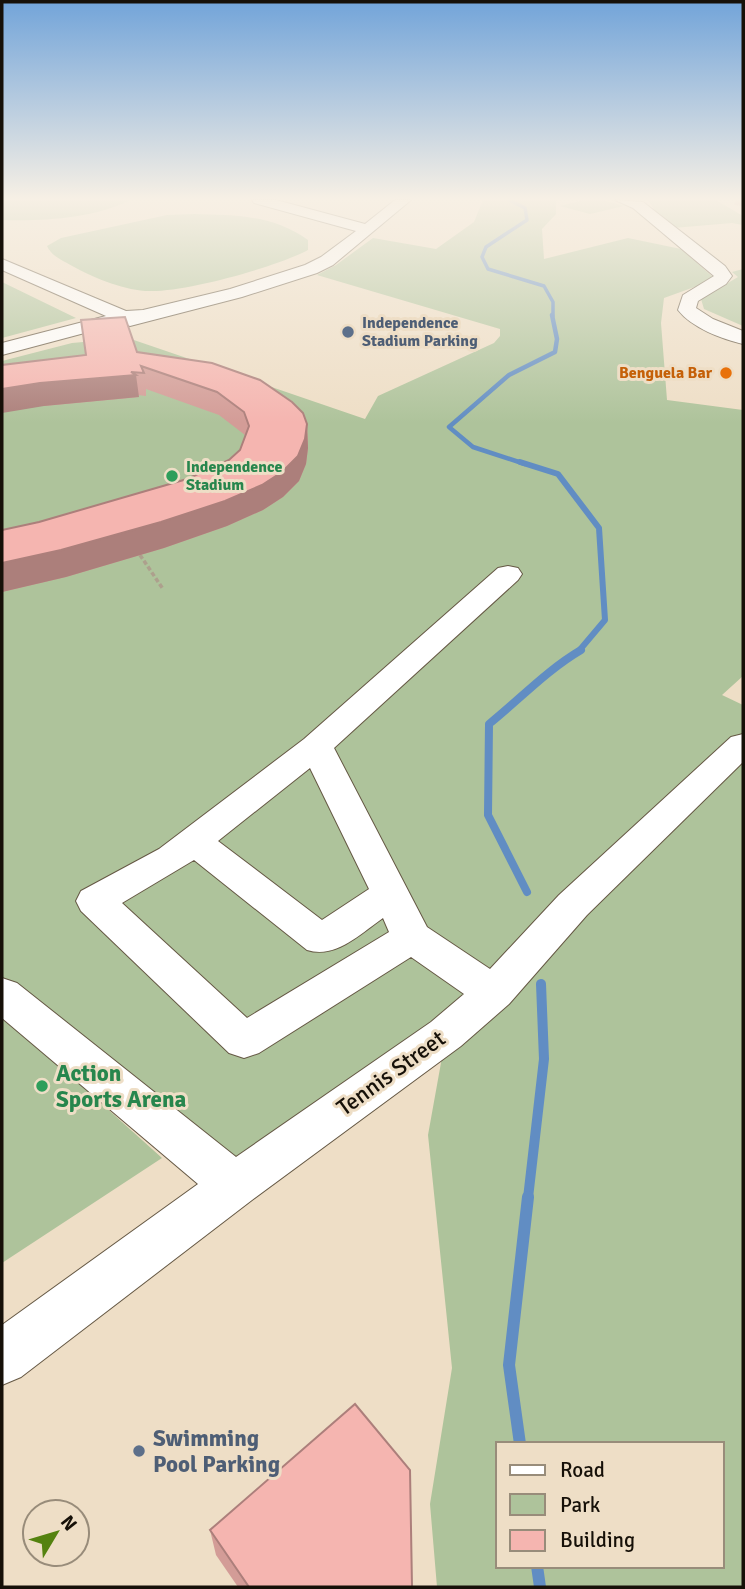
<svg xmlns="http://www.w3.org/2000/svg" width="745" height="1589" viewBox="0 0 745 1589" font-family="Signika,sans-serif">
	<rect width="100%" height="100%" fill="#eedec6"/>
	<path fill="#aec39b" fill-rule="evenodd" d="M2 200H131C91 219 45 221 2 220Z
		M483 200H556V214L542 229 544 259 628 238 681 249 713 277 711 281 664 298 661 323 667 400 743 410V676L722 695 743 705V1587H437L430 1504 452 1368 428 1135 446 1035 235 1185 2 994V361L72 343 128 338 365 419 378 396 494 343 500 336V329L317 275 336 265 373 238 436 249 474 222ZM498 1444H722V1566H498Z
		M584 200H603L624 206 590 214 560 206Z
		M648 200H716L743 216V225L732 223 673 228 660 219Z
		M194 214C236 215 273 215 308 240V250C276 267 189 291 152 291 129 292 96 279 76 268 64 261 52 257 47 246L61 238 167 215Z
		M743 269V326L704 309 701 299 738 277 732 272Z
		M2 282 76 318 2 338Z
		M2 1014 162 1158 2 1263Z"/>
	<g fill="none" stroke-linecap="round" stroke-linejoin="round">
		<path stroke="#618dc3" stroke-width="3.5" d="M509 200 525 208 527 220 486 247 482 257 488 269 544 286 553 302V316"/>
		<path stroke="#618dc3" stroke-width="4.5" d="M525 464 473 447 449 427 509 375 555 352 557 339 552 315"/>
		<path stroke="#618dc3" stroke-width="6" d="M520 462 558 474 599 528 605 620 578 652"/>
		<path stroke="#618dc3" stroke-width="8" d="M527 892 488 815 489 724C520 699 547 670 581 650"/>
		<path stroke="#618dc3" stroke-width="10" d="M528 1198 544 1059 541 984"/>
		<path stroke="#618dc3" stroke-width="12" d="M520 1444 509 1365 528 1197
			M537 1566 540 1587"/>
		<g stroke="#655844" stroke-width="2">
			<path id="minor" d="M252 200H276L365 224 395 200H411L333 265 317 273 242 297 130 326 122 323 2 355V343L106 316 2 270V259L126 311 143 310 230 289 305 265 321 257 356 231 254 203Z
				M615 200 643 202 725 266 732 276 726 284 698 301 696 308 713 319 743 331V344C722 339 692 328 678 310L683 295 714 276 633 208Z
				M508 566 518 568 522 574 518 580 334 748 427 927 490 969 559 895 731 737 743 734V762L587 915 509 1004 461 1046 252 1200 21 1377 2 1385V1325L198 1184 2 1018V978L17 983 236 1157 431 1022 464 994 411 957 259 1053 244 1058 229 1053 81 911 76 901 81 891 159 849 304 739 498 568ZM310 768 369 889 322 920 218 841ZM194 860 307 950C336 959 360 934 383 918L389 932 247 1018 122 903Z"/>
		</g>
		<path stroke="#ada08d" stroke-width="3.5" stroke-dasharray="4.5 2.5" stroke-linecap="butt" d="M140 555 163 589"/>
		<use href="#minor" fill="#fff" fill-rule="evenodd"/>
	</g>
	<path fill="#d39c97" d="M735 200H743V206L734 205Z
		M137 352 307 424 308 448 306 464 299 481 283 497 263 510 227 526 164 548 66 577 2 592V530L39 522 187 479 229 460 240 450 245 435 219 415 146 389V396L138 395 139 397 44 406Z
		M210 1530 412 1587H238L216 1555Z"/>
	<path fill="#ac7f7b" d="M136 375 139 397 44 406 2 413V389L40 383Z
		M307 424 308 448 306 464 299 481 283 497 263 510 227 526 164 548 66 577 2 592V563Z"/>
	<path fill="#f5b5b0" stroke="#ac7f7b" stroke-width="2" d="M125 317 137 352 212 363 260 380 292 402 303 413 307 424 305 439 298 456 282 472 262 485 225 501 161 522 61 550 2 563V530L39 522 187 479 229 460 240 450 249 426 244 412 217 392 141 366 144 373 131 372 136 375 40 383 2 389V365L86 355 81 320Z
		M355 1404 410 1470 412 1587H249L210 1530Z"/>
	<linearGradient id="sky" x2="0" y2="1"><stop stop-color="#72a4d9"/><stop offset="0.47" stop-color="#f7f0e5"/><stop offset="1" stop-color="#f7f0e5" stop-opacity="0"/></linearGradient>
	<rect width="745" height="423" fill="url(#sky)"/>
	<g fill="#5c6f8a" stroke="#eedec6" stroke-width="2.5">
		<circle cx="348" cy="332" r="7"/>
		<circle cx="139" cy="1451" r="7"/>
	</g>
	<circle fill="#e8710a" stroke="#eedec6" stroke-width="2.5" cx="726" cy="373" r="7"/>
	<g fill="#2e9e5b" stroke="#eedec6" stroke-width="2.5">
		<circle cx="172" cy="476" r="7"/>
		<circle cx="42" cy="1086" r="7"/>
	</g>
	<g text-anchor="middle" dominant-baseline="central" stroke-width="6" stroke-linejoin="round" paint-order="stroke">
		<g font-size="16" font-weight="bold" fill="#4e5e75" stroke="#eedec6" text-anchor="start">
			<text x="362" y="323">Independence<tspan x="362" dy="18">Stadium Parking</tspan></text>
		</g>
		<g font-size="16" font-weight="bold" fill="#c56008" stroke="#eedec6" text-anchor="end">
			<text x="712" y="373">Benguela Bar</text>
		</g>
		<g font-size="16" font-weight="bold" fill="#27864d" stroke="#eedec6" text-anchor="start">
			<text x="186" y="467">Independence<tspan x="186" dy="18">Stadium</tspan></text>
		</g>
		<g font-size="23" font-weight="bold" fill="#27864d" stroke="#eedec6" text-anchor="start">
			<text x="56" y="1073">Action<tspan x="56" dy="26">Sports Arena</tspan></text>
		</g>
		<g font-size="23" fill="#161008" stroke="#eedec6">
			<text transform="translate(391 1073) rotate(-36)">Tennis Street</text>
		</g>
		<g font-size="23" font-weight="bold" fill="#4e5e75" stroke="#eedec6" text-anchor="start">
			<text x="153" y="1438">Swimming<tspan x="153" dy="26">Pool Parking</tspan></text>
		</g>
	</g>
	<rect width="745" height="1589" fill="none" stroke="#161008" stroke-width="7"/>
	<rect x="496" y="1442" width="228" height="126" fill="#eedec6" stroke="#988c7a" stroke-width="2"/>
	<rect x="510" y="1465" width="35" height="10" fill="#ffffff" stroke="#988c7a" stroke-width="2"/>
	<text x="560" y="1477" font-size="21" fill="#161008">Road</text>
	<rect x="510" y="1494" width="35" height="21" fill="#aec39b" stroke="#988c7a" stroke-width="2"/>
	<text x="560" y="1512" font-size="21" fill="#161008">Park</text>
	<rect x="510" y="1530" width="35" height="21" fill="#f5b5b0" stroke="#988c7a" stroke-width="2"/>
	<text x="560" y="1547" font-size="21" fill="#161008">Building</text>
	<g transform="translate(56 1533) rotate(52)"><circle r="33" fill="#eedec6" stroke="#988c7a" stroke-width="2"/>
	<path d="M0-5L12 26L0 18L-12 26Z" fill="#54820f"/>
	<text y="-10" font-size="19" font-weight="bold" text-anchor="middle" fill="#161008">N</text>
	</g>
</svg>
